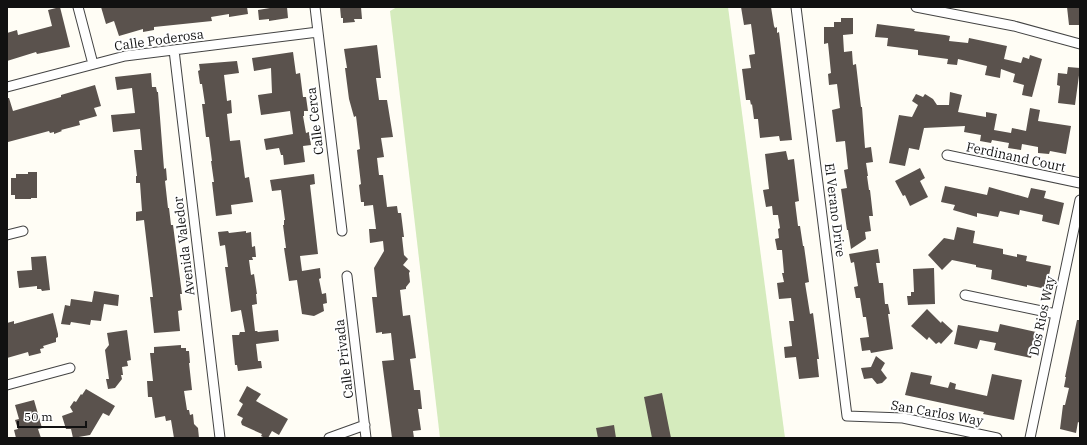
<svg xmlns="http://www.w3.org/2000/svg" width="1087" height="445" viewBox="0 0 1087 445" font-family="'IBM Plex Serif',serif">
	<rect width="100%" height="100%" fill="#fffdf5"/>
	<path fill="#d5ebbd" d="M397 7H728L785 438H440L390 11Z"/>
	<path fill="#5a524d" d="M60 7 70 47 37 54 36 52 7 61V33L17 30 18 35 52 26 48 10Z
		M101 7H247L248 14 229 17V14L211 17 212 21 154 27V30L143 32V29L119 36 114 21 106 24Z
		M270 7H287L288 18 269 21V19L259 20 258 10 270 8Z
		M340 7H361L362 19H354L355 22 343 23V18H341Z
		M741 7H771L774 26 775 28 777 27V33L779 32 792 140 780 141 779 136 760 138 758 119H754L752 104 751 105 750 100H746L742 69 751 68 749 55 755 54 751 24 744 25Z
		M1067 7H1080V25H1069Z
		M841 18H853V34L843 35 844 52 852 51 853 65 856 64 861 107H862L865 148 871 147 873 162 866 163 868 176H867L869 190H870L873 216H869L871 231 865 232 866 239 851 249 848 230H847L841 189 847 188 844 170 848 169 845 141 836 142 832 110 840 108 837 84 829 85 828 74 831 73 828 43 824 44V27H834V22H841Z
		M877 24 915 29 914 31 945 35 950 36 949 41 968 43 969 38 1007 46 1004 59 1021 63 1023 57 1029 59 1030 55 1042 59 1032 97 1022 95 1024 85 1013 82 1015 74 1001 69 1000 78 985 75 987 66 958 59 957 65 947 64 948 59 918 55V50L887 46 888 38 875 37Z
		M377 45 381 78H376L379 100H387L393 137 381 138 384 157 377 158 379 175H383L387 207 397 206 398 213H401L404 237H402L404 255 408 259 403 265 410 271 409 273 410 282 406 287V289L400 290 403 316 410 315 416 358 410 359 414 390H420L422 409H418L421 430 413 431 414 438H392L382 361 394 360 391 333 382 334V332L376 333 372 297H377L374 268 384 251 383 241 370 243 369 229H376L373 205 364 206V202H361L359 185 361 184 357 150 360 149 356 116 354 117 349 99 345 68H347L344 49Z
		M293 52 296 74 300 73 303 97H306L308 111H304V116H303L306 133 309 132 311 145 303 146 305 162 284 165 283 155H281L279 148 266 150 264 139 293 134 290 111 261 115 258 95 272 93 271 68 254 71 252 58Z
		M237 61 239 73 224 75 227 101 231 100 232 113 227 114 230 141 240 140 245 178 249 177 253 202 231 205 232 214 216 216 212 182H214L211 161H212L209 137H206L202 104H205L202 84H200L198 71 200 70 199 64Z
		M1068 67 1080 68 1075 105 1058 103 1060 86 1057 85 1058 73 1067 74Z
		M151 73 152 87H156L157 92H158L164 169 166 168 167 180 165 181 168 208H169L171 225H173L182 294H180L182 310 178 311 180 331 154 333 150 297H153L144 220 136 221V212L142 211 140 183H136V176H137L134 150H142L140 129 113 132 111 115 135 113 132 88 117 90 115 77Z
		M95 85 101 106 94 108 97 116 79 121 80 125 61 130 62 131 54 134V132L50 133 49 131 8 142 7 138V98H9L13 111 61 97V95Z
		M950 92 962 95 958 112 986 117V112L997 114 994 130 1011 133 1012 128 1026 131 1030 108 1040 110 1038 121 1071 126 1066 154 1050 151 1049 154 1038 153V147L1022 144 1021 150 1008 148 1009 143 992 140 991 143 980 141 981 135 964 132 965 126 924 128 919 150 909 148 905 166 889 163 899 115 912 117 918 105 912 101 916 94 923 97 925 94 933 99 937 105H949Z
		M786 151 788 160 794 159 799 201 795 202 798 226H800L803 246H804L809 282 805 283 810 314 813 313 819 359H817L819 377 799 379 796 357 785 358 784 347 792 346 789 321H794L791 298 779 299 777 283 784 282 782 273H784L782 250H777L775 239 779 238 778 229 780 228 778 215H773L772 206 766 207 763 190 769 189 765 154Z
		M920 168 925 178 920 181 928 197 910 206 905 195 903 196 895 181Z
		M28 172H37V198H31V199H15V195H11V178H16V174H28Z
		M314 174 315 184 310 185 318 254 300 256 302 271 320 268 321 278 319 279 322 294 326 293 327 303 323 304 324 311 314 316 302 314 297 280 289 281 284 248H286L283 225H284V220H285L281 190 272 191 270 180Z
		M945 186 987 195 989 187 1028 198 1031 188 1046 191 1044 198 1064 203 1059 225 1042 221 1043 215 1020 210 1019 215 1000 211 998 217 977 213V217L953 210 955 205 941 202Z
		M957 227 975 231 973 243 1003 249V254L1017 257V254L1027 256 1026 261 1051 266 1046 289 1027 285V287L991 279 992 270 976 267V265L952 260 942 270 928 255 944 238 954 240Z
		M228 231 229 233 246 231V233L251 232 252 247 255 246 256 257H252L253 260H249L251 275 254 274 257 294H256L257 304 252 305 255 331H257L258 332 278 330 279 341 256 344 258 361H261L262 368 238 371 237 365H235L232 335H239L240 332H245L241 310 231 312 225 267H228L225 245 220 246 218 232Z
		M878 249 880 263H876L879 283H883L885 304H888L890 314H888L893 349 871 353 870 350 862 351 860 338 869 337 866 317H863L860 298H856L854 287 858 286 854 262 851 263 849 254Z
		M46 256 50 290 42 291 41 289H37V286L19 288 17 271 32 270 31 257Z
		M934 268 935 304 908 305 907 296H911V292H914L913 269Z
		M94 291 119 295 118 306 104 304 101 321 91 320 90 325 71 322 70 325 61 324 65 305 70 306 71 299 92 302Z
		M927 309 941 323 942 321 953 331 941 344 939 342 936 344 929 337 927 340 911 326Z
		M53 313 58 334V337L56 338V342L43 346 44 348 40 349 41 353 29 356 28 352 7 358V323L14 321V324Z
		M1077 320H1080V423L1078 422 1076 433 1060 429 1063 405H1065L1069 388 1064 387 1066 377H1065Z
		M1000 324 1036 332 1031 358 994 350 996 343 980 340 977 349 954 344 958 325 998 332Z
		M127 330 131 360 127 361 128 366 122 367 123 375H121L122 379 115 388 108 389 106 379H109L105 350 109 345 107 333Z
		M181 345V348H186V351H189L190 363H189L192 390 184 391 187 410H189L190 415 193 414 194 424 198 428 199 438H174L171 420 166 421 165 416 155 418 152 397H148L147 381H153L150 353H154V347Z
		M876 356 885 363 881 370 887 378 882 383 877 384 872 378 864 379 861 368 871 367Z
		M911 372 932 376 930 384 948 388 950 382 956 384 955 389 987 396 992 374 1022 380 1014 420 983 414 984 412 905 395Z
		M247 386 261 394 256 401 288 419 279 435 272 431 268 438H265L261 436 262 434 242 425 241 422 243 418 237 415 243 404 239 401Z
		M86 389 115 406 109 416 103 413 90 435 73 438 71 429H66L62 416 73 412 70 407 74 401 76 402 81 394 82 395Z
		M662 393 671 438H652L644 397Z
		M34 400 42 428 38 429 41 438H16L14 430 18 429 15 420 19 419 15 405Z
		M614 425 616 438H598L596 428Z"/>
	<g fill="none" stroke-linecap="round" stroke-linejoin="round">
		<g stroke="#444" stroke-width="11">
			<path id="minor" d="M78 7 93 64
				M315 7 342 231
				M796 7 847 416 903 418 997 438
				M916 7 1014 26 1080 44
				M174 50 220 438
				M7 87 125 56 318 32
				M947 155 1080 183
				M7 235 23 231
				M347 276 366 438
				M965 295 1056 314
				M7 385 70 368
				M329 438 365 425
				M1030 438 1080 200"/>
		</g>
		<use href="#minor" stroke="#fff" stroke-width="9"/>
	</g>
	<g text-anchor="middle" dominant-baseline="central" stroke-width="4" stroke-linejoin="round" paint-order="stroke">
		<g font-size="13" fill="#111" stroke="#fff">
			<text transform="translate(159 40) rotate(-8)">Calle Poderosa</text>
			<text transform="translate(315 121) rotate(-97)">Calle Cerca</text>
			<text transform="translate(1016 157) rotate(12)">Ferdinand Court</text>
			<text transform="translate(835 210) rotate(83)">El Verano Drive</text>
			<text transform="translate(184 246) rotate(-97)">Avenida Valedor</text>
			<text transform="translate(1042 316) rotate(-78)">Dos Rios Way</text>
			<text transform="translate(344 359) rotate(-97)">Calle Privada</text>
			<text transform="translate(937 413) rotate(10)">San Carlos Way</text>
		</g>
	</g>
	<rect width="1087" height="445" fill="none" stroke="#111111" stroke-width="16"/>
	<path d="M18 421v6h68v-6" fill="none" stroke="#111111" stroke-width="2"/>
	<text x="24" y="421" font-size="12" fill="#111111" stroke="#ffffff" stroke-width="3" paint-order="stroke">50 m</text>
</svg>
